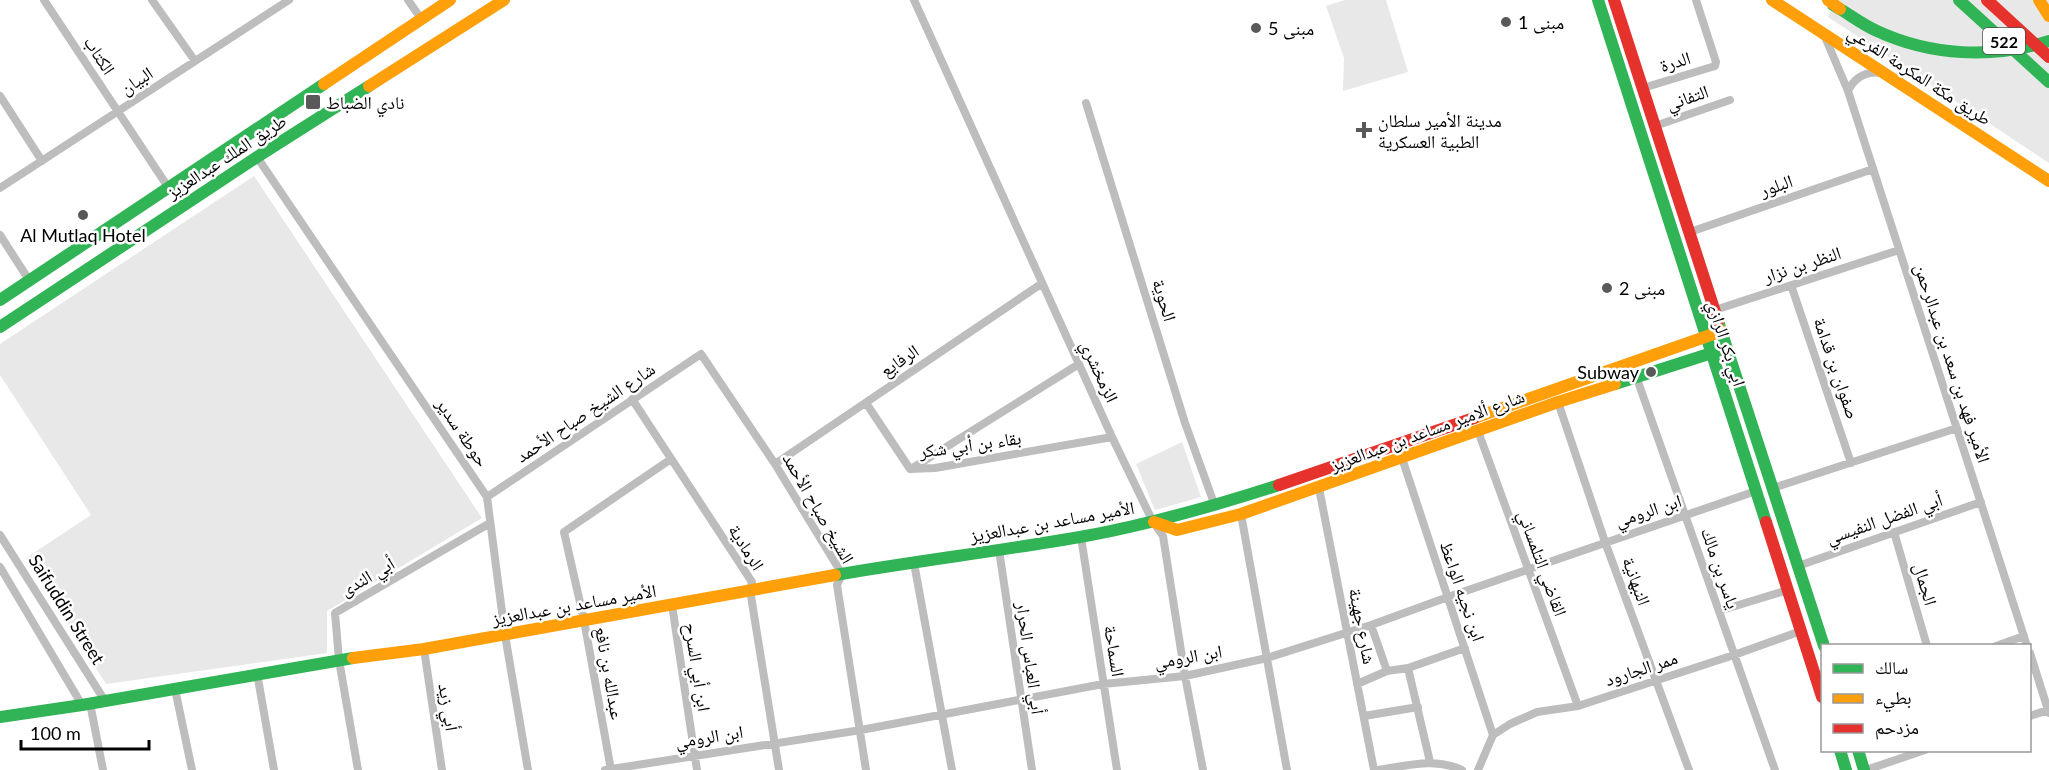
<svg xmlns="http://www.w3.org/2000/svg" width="2049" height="770" viewBox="0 0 2049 770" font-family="Lato,'Noto Naskh Arabic',sans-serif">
	<rect width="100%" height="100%" fill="#fff"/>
	<path fill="#e8e8e8" d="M1345 0H1386L1408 72 1343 91 1344 58 1326 6Z
		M1836 0H2049V163L1828 17Z
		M254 176 482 518 327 611V653L106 684 26 558 91 515 0 375V344Z
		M1182 442 1201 497 1155 510 1136 464Z"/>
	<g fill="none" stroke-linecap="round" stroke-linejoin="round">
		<path stroke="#bdbdbd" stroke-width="8" d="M44 0 168 187
			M152 0 195 61
			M408 0 422 20
			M914 0 1112 437 1153 522 1163 536 1185 676 1203 770
			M1825 37 1848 91 2027 646
			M1643 88 1715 66 1716 62 1696 0
			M1848 91C1855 77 1867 71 1882 73
			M0 96 42 161
			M1086 103 1185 423 1215 506
			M1655 126 1730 100
			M257 157 487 497 505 635 528 770
			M0 188 289 0
			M1690 232 1873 169
			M0 235 29 280
			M1791 285 1851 463
			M1715 310 1899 250
			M1636 376 1775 770
			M632 399 752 582 750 590 779 770
			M1558 402 1605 542 1689 770
			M866 403 910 469 935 468 1112 437
			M1478 431 1578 706
			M1402 458 1493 735
			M775 464 1041 284
			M911 469 1079 364
			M1319 488 1374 770
			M1773 488 1957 428
			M487 497 701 354 775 464 842 574 837 585 866 770
			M1241 514 1287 770
			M1894 532 1927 646
			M0 535 105 701
			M1081 537 1117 770
			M999 550 1032 770
			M914 563 952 770
			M1798 566 1981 502
			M0 567 82 705
			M672 605 697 770
			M1719 611 1788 590
			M1371 625 1387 671
			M1996 646 2024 636
			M424 649 442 770
			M2030 653 2049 713
			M1408 668 1430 762
			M257 673 274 770
			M1357 684 1387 671 1408 668 1465 648
			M175 689 192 770
			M90 703 103 770
			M1364 716 1418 707
			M2030 716 2048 710
			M1493 735 1510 724 1537 712 1578 706 1734 655 1801 631
			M358 770 339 660 335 613 490 523
			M605 770 861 730 1103 684 1185 676 1267 658 1371 625 1448 597 1756 491
			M611 770 584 620 564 532 671 459
			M1378 770C1406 766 1435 757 1462 770
			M1478 770 1493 735
			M1866 770 1925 750"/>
		<path stroke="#30b455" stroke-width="12" d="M1598 0 1766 522
			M1959 0 2049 82
			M1833 5C1848 13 1861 24 1877 31 1931 56 1993 59 2049 41
			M0 300 324 84
			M1718 321 1824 646
			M0 327 257 157 369 86
			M1615 384 1718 351
			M835 575C916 561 999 551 1080 537 1148 525 1214 506 1279 485
			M0 717 82 705 353 658
			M1840 750 1846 770
			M1858 750 1864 770"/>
		<path stroke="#ff9f0a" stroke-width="12" d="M1772 0 2049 181
			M1828 0 1840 9
			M2039 0 2049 16
			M324 84 450 0
			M369 86 504 0
			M1474 418 1722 331
			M1154 522 1177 530 1241 514 1558 402 1615 384
			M353 658 424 649 835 575"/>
		<path stroke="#e5322d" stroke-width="12" d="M1614 0 1718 321
			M1987 0 2049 57
			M1279 485 1474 418
			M1766 522 1822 697"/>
	</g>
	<g fill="#595959" stroke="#fff" stroke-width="2">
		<circle cx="1506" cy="22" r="6"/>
		<circle cx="1256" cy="28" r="6"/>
		<rect x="305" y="94" width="16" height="16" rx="3"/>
		<path d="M1361 121h6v6h6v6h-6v6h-6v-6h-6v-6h6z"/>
		<circle cx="83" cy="215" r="6"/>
		<circle cx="1607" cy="288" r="6"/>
		<circle cx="1651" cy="372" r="6"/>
	</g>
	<g text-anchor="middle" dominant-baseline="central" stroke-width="5" stroke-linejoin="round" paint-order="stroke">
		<rect fill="#fff" stroke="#4c4c4c" stroke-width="1.5" x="1983" y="28" width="42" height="26" rx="4.5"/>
		<g font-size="16" font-weight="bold" fill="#000">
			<text x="2004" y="41">522</text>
		</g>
		<g font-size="18" fill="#000" stroke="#fff" text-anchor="start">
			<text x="1518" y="22">مبنى 1</text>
			<text x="1268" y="28">مبنى 5</text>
			<text x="326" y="102">نادي الضباط</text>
			<text x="1378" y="120">مدينة الأمير سلطان<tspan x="1378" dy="21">الطبية العسكرية</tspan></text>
			<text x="83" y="235" text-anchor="middle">Al Mutlaq Hotel</text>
			<text x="1619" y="288">مبنى 2</text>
			<text x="1639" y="372" text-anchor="end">Subway</text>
		</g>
		<g font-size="18" fill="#000" stroke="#fff">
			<text transform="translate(100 55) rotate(57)">الكتاب</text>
			<text transform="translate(1675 61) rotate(-17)">الدرة</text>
			<text transform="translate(1920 75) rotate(33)">طريق مكة المكرمة الفرعي</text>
			<text transform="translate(136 80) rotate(-33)">البيان</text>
			<text transform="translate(1687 97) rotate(-19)">التفاني</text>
			<text transform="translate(226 156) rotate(-33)">طريق الملك عبدالعزيز</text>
			<text transform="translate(1776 185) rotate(-19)">البلور</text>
			<text transform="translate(1802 264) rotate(-18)">النظر بن نزار</text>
			<text transform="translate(1165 300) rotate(73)">الحوية</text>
			<text transform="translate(1727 343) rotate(72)">ابي بكر الرازي</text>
			<text transform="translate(899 360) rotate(-34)">الرفايع</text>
			<text transform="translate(1953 363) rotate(72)">الأمير فهد بن سعد بن عبدالرحمن</text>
			<text transform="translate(1837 368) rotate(71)">صفوان بن قدامة</text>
			<text transform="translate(1100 371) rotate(65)">الزمخشري</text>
			<text transform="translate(585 412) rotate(-34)">شارع الشيخ صباح الأحمد</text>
			<text transform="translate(1427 430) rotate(-20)">شارع ألامير مساعد بن عبدالعزيز</text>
			<text transform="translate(463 432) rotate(56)">حوطة سدير</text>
			<text transform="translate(970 444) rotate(-8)">بقاء بن أبي شكر</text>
			<text transform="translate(819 508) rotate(60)">الشيخ صباح الأحمد</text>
			<text transform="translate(1648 510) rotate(-18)">ابن الرومي</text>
			<text transform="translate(1884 518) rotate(-19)">أبي الفضل النفيسي</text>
			<text transform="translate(1052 521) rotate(-10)">الأمير مساعد بن عبدالعزيز</text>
			<text transform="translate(747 547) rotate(58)">الرمادية</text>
			<text transform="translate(1543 563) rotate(70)">القاضي التلمساني</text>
			<text transform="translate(1721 568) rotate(71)">ياسر بن مالك</text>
			<text transform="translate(367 576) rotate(-30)">أبي الندى</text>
			<text transform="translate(1637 581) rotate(70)">النبهانية</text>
			<text transform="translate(1926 584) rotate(74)">الجمال</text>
			<text transform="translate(1463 591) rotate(71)">ابن نجيه الواعظ</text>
			<text transform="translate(574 604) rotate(-10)">الأمير مساعد بن عبدالعزيز</text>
			<text transform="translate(67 609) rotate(58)">Saifuddin Street</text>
			<text transform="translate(1363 626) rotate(79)">شارع جهينة</text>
			<text transform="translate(1115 651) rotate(81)">السماحة</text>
			<text transform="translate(1188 656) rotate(-10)">ابن الرومي</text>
			<text transform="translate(1031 658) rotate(82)">أبي العباس الحرار</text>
			<text transform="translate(698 667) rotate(81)">ابن أبي السرح</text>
			<text transform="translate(1641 668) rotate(-18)">ممر الجارود</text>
			<text transform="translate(610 673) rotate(80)">عبدالله بن نافع</text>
			<text transform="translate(449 707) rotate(81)">أبي زيد</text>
			<text transform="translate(709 736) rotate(-9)">ابن الرومي</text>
		</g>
	</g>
	<rect x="1821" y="644" width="210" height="108" fill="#ffffff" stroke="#999999" stroke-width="1.5"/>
	<rect x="1833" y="664" width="30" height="9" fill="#30b455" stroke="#999999" stroke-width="1.5"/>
	<text x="1875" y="674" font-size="18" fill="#000000">سالك</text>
	<rect x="1833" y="694" width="30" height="9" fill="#ff9f0a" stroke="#999999" stroke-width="1.5"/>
	<text x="1875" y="704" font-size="18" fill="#000000">بطيء</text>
	<rect x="1833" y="724" width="30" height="9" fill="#e5322d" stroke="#999999" stroke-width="1.5"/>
	<text x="1875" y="734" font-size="18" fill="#000000">مزدحم</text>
	<path d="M21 740v9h128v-9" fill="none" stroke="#000000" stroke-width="3"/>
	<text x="30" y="740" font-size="18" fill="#000000" stroke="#ffffff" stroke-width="4.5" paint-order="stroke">100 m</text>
</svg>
